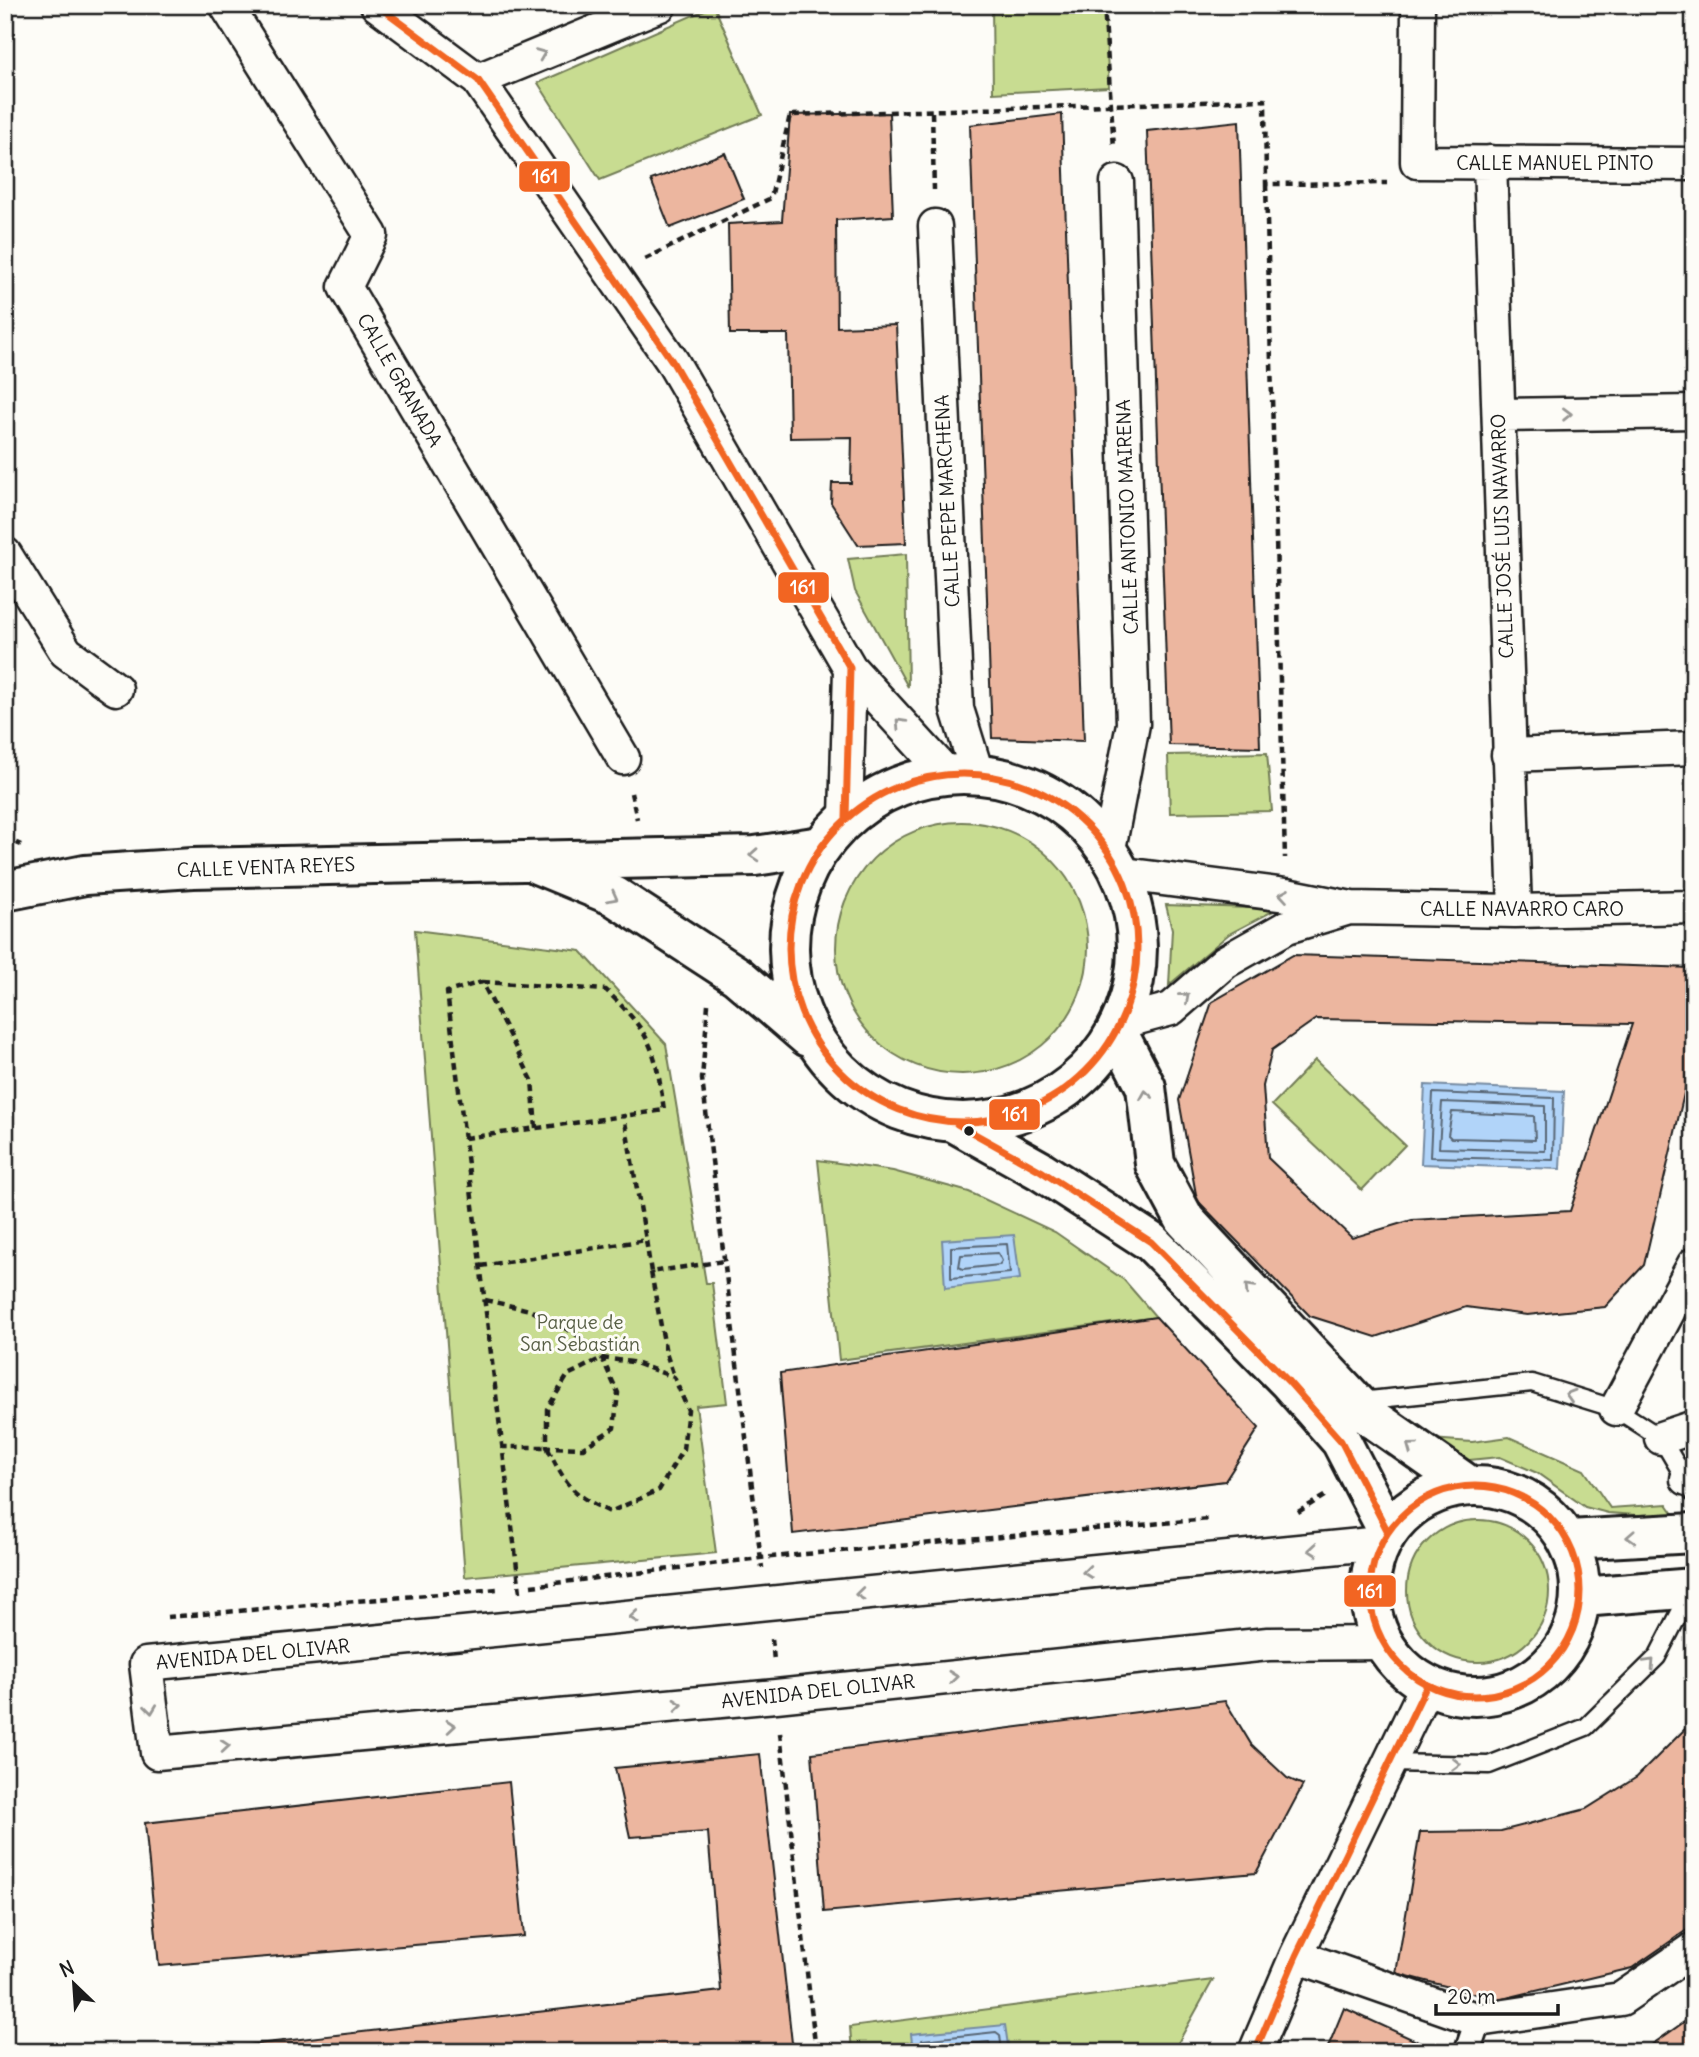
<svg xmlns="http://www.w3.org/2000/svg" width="1699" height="2057" viewBox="0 0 1699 2057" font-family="Delius,sans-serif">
	<rect width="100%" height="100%" fill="#fdfcf7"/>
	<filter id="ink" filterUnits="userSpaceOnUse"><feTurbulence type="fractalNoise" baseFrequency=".0143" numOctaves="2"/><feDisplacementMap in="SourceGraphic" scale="14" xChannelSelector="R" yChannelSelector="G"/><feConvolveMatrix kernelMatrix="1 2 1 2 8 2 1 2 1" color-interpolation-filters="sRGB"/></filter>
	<g filter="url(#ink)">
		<path fill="#c8dc91" stroke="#727c56" stroke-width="2" d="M992 5H1104L1109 87 993 93Z
			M714 6 762 115 600 180 538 83Z
			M906 554 908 687 855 591 848 559Z
			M1267 753 1272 811 1170 813 1168 755Z
			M836 948a126 126 0 1 1 252 0a126 126 0 1 1-252 0Z
			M1166 905 1277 909 1229 934 1169 985 1172 929Z
			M415 930 581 951 666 1044 706 1283H712L727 1403 696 1406 716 1553 465 1577Z
			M1315 1060 1405 1145 1362 1190 1272 1105Z
			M818 1160 893 1171 969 1192 1055 1232 1124 1280 1156 1317 839 1360Z
			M1416 1423 1431 1439 1472 1442 1509 1437 1584 1470 1610 1508 1667 1504 1674 1514 1664 1517 1608 1513 1585 1507 1537 1473 1500 1457 1459 1461 1409 1429Z
			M1407 1591a71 71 0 1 1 142 0a71 71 0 1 1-142 0Z
			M1213 1980 1173 2052H852L850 2027Z"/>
		<path fill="#b1d4f9" stroke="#758aa1" stroke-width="2" d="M1425 1085 1564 1091 1560 1169 1421 1164Z
			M1014 1235 1020 1279 945 1288 942 1240Z
			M1005 2025 1009 2052H913L911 2034Z"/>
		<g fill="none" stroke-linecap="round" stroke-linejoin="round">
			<path stroke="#586674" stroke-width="2" d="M1433 1093 1554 1098 1553 1160 1430 1157Z
				M1442 1102 1545 1106V1151L1439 1148Z
				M1452 1112 1534 1116 1535 1140 1451 1138 1448 1135Z
				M1007 1244 1010 1273 951 1278V1247Z
				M998 1253 1002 1261 999 1265 963 1269 959 1267 961 1255Z
				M920 2052 922 2040 996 2032 1000 2035 1002 2052
				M928 2052 931 2048 989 2042 993 2052"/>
		</g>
		<path fill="#ecb69f" stroke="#1c1c1c" stroke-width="2" fill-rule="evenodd" d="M889 113 893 216 836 220 837 327 896 325 906 543 858 545 831 503 832 483H851L852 437 790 438 788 334H730L728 224 782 221 790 115Z
			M1062 114 1084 741 992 738 970 125Z
			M1239 121 1260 747 1169 745 1147 131Z
			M725 153 744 199 670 228 651 180Z
			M1293 955 1694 968V1051L1644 1265 1605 1307 1527 1315 1466 1307 1376 1337 1310 1316 1197 1200 1179 1100 1212 1002ZM1316 1019 1632 1024 1570 1211 1412 1220 1352 1238 1268 1158 1263 1086 1272 1050Z
			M1156 1317 1259 1428 1225 1481 793 1534 780 1373Z
			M1225 1701 1251 1744 1287 1778 1303 1785 1256 1873 824 1912 812 1753Z
			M1694 1720V1925L1632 1968 1498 2000 1396 1973 1420 1832 1501 1831 1586 1809 1637 1777Z
			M760 1754 793 2052H187L721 1991 708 1832 630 1837 615 1768Z
			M509 1782 524 1936 159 1966 145 1823Z
			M1344 2008 1438 2051V2052H1326Z
			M1694 2015V2052H1655L1650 2046Z"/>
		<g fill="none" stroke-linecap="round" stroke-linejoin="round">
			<g stroke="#1c1c1c" stroke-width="21">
				<path id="service" d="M1360 1401 1532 1383 1616 1409 1661 1438 1694 1494
					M1388 1763 1489 1765 1586 1727 1657 1657 1691 1591"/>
			</g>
			<g stroke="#1c1c1c" stroke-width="30">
				<path id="pedestrian" d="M1467 2052 1478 2020"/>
			</g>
			<g stroke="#1c1c1c" stroke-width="37">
				<path id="minor" d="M226 5 371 235 345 287 623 758
					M377 5 478 80 672 361 850 668 946 773
					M1418 5 1417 162 1694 164
					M478 80 660 5
					M1490 162 1515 911
					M935 226 957 709 977 773
					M1499 415 1694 412
					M5 554 66 652 116 689
					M1508 755 1694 748
					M846 818 850 668
					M1109 849 1133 724 1117 182
					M1124 874 1286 895 1351 908 1515 911 1694 907
					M1123 1022 1171 1009 1225 962 1287 927 1346 909
					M1616 1409 1694 1264
					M1661 1438 1694 1427
					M1687 1479 1694 1472
					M1381 1543 146 1664 157 1753 776 1696 1268 1644 1383 1643
					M1296 1956 1478 2020 1621 1999 1694 1949
					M1255 2052 1296 1956 1427 1685"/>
			</g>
			<g stroke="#1c1c1c" stroke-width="44">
				<path id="secondary" d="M789 948a174 174 0 1 1 348 0a174 174 0 1 1-348 0Z
					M539 865 614 896 737 976 808 1037
					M5 891 85 875 193 868 755 856 821 846
					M1118 1033 1146 1087 1155 1164 1185 1220 1368 1415 1468 1485
					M957 1124 1041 1171 1151 1242 1288 1381 1341 1441 1388 1532
					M1370 1591a105 105 0 1 1 210 0a105 105 0 1 1-210 0Z
					M1569 1540 1694 1533
					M1582 1597 1694 1588"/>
			</g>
			<path stroke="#1c1c1c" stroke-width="4.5" stroke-dasharray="7 5" stroke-linecap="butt" d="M1104 5 1114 148
				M932 112 934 190
				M1266 184 1285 858
				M645 259 771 198 790 115 1265 100 1266 184 1387 183
				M631 793 637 819
				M5 838 21 845
				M483 982 606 990C652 1035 655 1047 664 1110L624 1116
				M708 1004 702 1079 762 1568
				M465 1138 624 1116 646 1240
				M481 1266 646 1240 651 1272 724 1261
				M651 1272 666 1353 674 1376
				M485 1300 530 1310 576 1334 602 1358 618 1393 614 1428 583 1448 547 1447V1409L568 1375 602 1358 632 1362 674 1377 688 1410 683 1449 659 1490 610 1512C571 1494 566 1485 547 1447H503
				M1298 1512 1326 1495
				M531 1586 760 1558 1209 1519
				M520 1592 447 992 482 982 532 1080 536 1128
				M167 1617 498 1589
				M772 1639 774 1661
				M780 1733 816 2052"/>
			<use href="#service" stroke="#fdfcf7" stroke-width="16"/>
			<use href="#pedestrian" stroke="#fdfcf7" stroke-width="24"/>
			<use href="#minor" stroke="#fdfcf7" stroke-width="32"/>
			<use href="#secondary" stroke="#fdfcf7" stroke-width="38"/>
			<g stroke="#fdfcf7" stroke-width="12">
				<path id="bus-1" d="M377 5 478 80 672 361 850 668 846 818
					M789 948a174 174 0 1 1 348 0a174 174 0 1 1-348 0Z
					M957 1124 1041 1171 1151 1242 1288 1381 1341 1441 1388 1532
					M1370 1591a105 105 0 1 1 210 0a105 105 0 1 1-210 0Z
					M1255 2052 1296 1956 1427 1685"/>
			</g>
			<use href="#bus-1" stroke="#f26522" stroke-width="7"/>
		</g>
		<defs><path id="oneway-chevron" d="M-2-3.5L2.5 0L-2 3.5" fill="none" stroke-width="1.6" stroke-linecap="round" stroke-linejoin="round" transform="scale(1.75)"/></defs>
		<g stroke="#989794">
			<use href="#oneway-chevron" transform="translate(541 54) rotate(-22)"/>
			<use href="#oneway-chevron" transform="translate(1567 414) rotate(-1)"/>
			<use href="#oneway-chevron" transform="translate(900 723) rotate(-133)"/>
			<use href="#oneway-chevron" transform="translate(754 855) rotate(176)"/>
			<use href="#oneway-chevron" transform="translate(1284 895) rotate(-171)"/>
			<use href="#oneway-chevron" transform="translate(613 897) rotate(28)"/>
			<use href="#oneway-chevron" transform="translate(1185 997) rotate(-41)"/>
			<use href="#oneway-chevron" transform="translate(1146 1095) rotate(-99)"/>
			<use href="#oneway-chevron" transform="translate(1249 1288) rotate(-133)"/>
			<use href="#oneway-chevron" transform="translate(1570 1395) rotate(-163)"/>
			<use href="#oneway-chevron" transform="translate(1411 1447) rotate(-144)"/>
			<use href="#oneway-chevron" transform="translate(1631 1537) rotate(177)"/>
			<use href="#oneway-chevron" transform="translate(1313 1550) rotate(175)"/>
			<use href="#oneway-chevron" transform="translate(1087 1572) rotate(174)"/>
			<use href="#oneway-chevron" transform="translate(860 1594) rotate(174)"/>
			<use href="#oneway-chevron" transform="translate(634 1617) rotate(174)"/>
			<use href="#oneway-chevron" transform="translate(1650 1663) rotate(-47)"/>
			<use href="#oneway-chevron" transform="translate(953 1677) rotate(-6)"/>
			<use href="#oneway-chevron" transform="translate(678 1705) rotate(-5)"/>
			<use href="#oneway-chevron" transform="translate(151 1709) rotate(83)"/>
			<use href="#oneway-chevron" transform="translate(451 1726) rotate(-5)"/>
			<use href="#oneway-chevron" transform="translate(225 1746) rotate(-5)"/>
			<use href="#oneway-chevron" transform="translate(1456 1764) rotate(1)"/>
		</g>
	</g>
	<circle fill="#1c1c1c" stroke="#fdfcf7" stroke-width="2.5" cx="969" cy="1131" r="6"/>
	<g text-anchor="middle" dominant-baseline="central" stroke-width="6" stroke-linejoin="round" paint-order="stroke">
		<g font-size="19" fill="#1c1c1c" stroke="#fdfcf7">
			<text x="1555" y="163">CALLE MANUEL PINTO</text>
			<text transform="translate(400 380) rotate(60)">CALLE GRANADA</text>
			<text transform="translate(947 501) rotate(-93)">CALLE PEPE MARCHENA</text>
			<text transform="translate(1127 517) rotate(-92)">CALLE ANTONIO MAIRENA</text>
			<text transform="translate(1502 536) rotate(-92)">CALLE JOSÉ LUIS NAVARRO</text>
			<text transform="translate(266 867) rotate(-2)">CALLE VENTA REYES</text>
			<text x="1522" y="909">CALLE NAVARRO CARO</text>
			<text transform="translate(253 1654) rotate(-5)">AVENIDA DEL OLIVAR</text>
			<text transform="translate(818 1691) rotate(-6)">AVENIDA DEL OLIVAR</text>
		</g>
		<g font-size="19" fill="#585f45" stroke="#fdfcf7">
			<text x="580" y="1322">Parque de<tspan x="580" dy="22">San Sebastián</tspan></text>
		</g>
	</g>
	<g stroke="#fdfcf7" stroke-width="2.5">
		<rect x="518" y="160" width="53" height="33" rx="7" fill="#f26522"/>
		<rect x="777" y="571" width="53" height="33" rx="7" fill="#f26522"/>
		<rect x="988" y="1098" width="53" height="33" rx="7" fill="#f26522"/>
		<rect x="1343" y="1574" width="54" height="34" rx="7" fill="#f26522"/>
	</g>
	<g font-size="19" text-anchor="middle" font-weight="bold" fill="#fff">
		<text x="545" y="183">161</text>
		<text x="803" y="594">161</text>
		<text x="1015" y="1121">161</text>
		<text x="1370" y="1598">161</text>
	</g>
	<rect width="1699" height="2057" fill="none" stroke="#fdfcf7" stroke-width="28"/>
	<rect x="14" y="14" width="1671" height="2029" fill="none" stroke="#1c1c1c" stroke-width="2.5" filter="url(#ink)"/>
	<g transform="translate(74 1984) rotate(335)" stroke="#fdfcf7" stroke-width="5" paint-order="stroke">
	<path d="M0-5L12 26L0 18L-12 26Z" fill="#1c1c1c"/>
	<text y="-10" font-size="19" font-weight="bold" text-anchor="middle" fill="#1c1c1c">N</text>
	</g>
	<path d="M1436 2004v10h122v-10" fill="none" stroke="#1c1c1c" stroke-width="3.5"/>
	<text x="1447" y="2004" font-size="21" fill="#1c1c1c" stroke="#fdfcf7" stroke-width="5" paint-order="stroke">20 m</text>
</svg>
